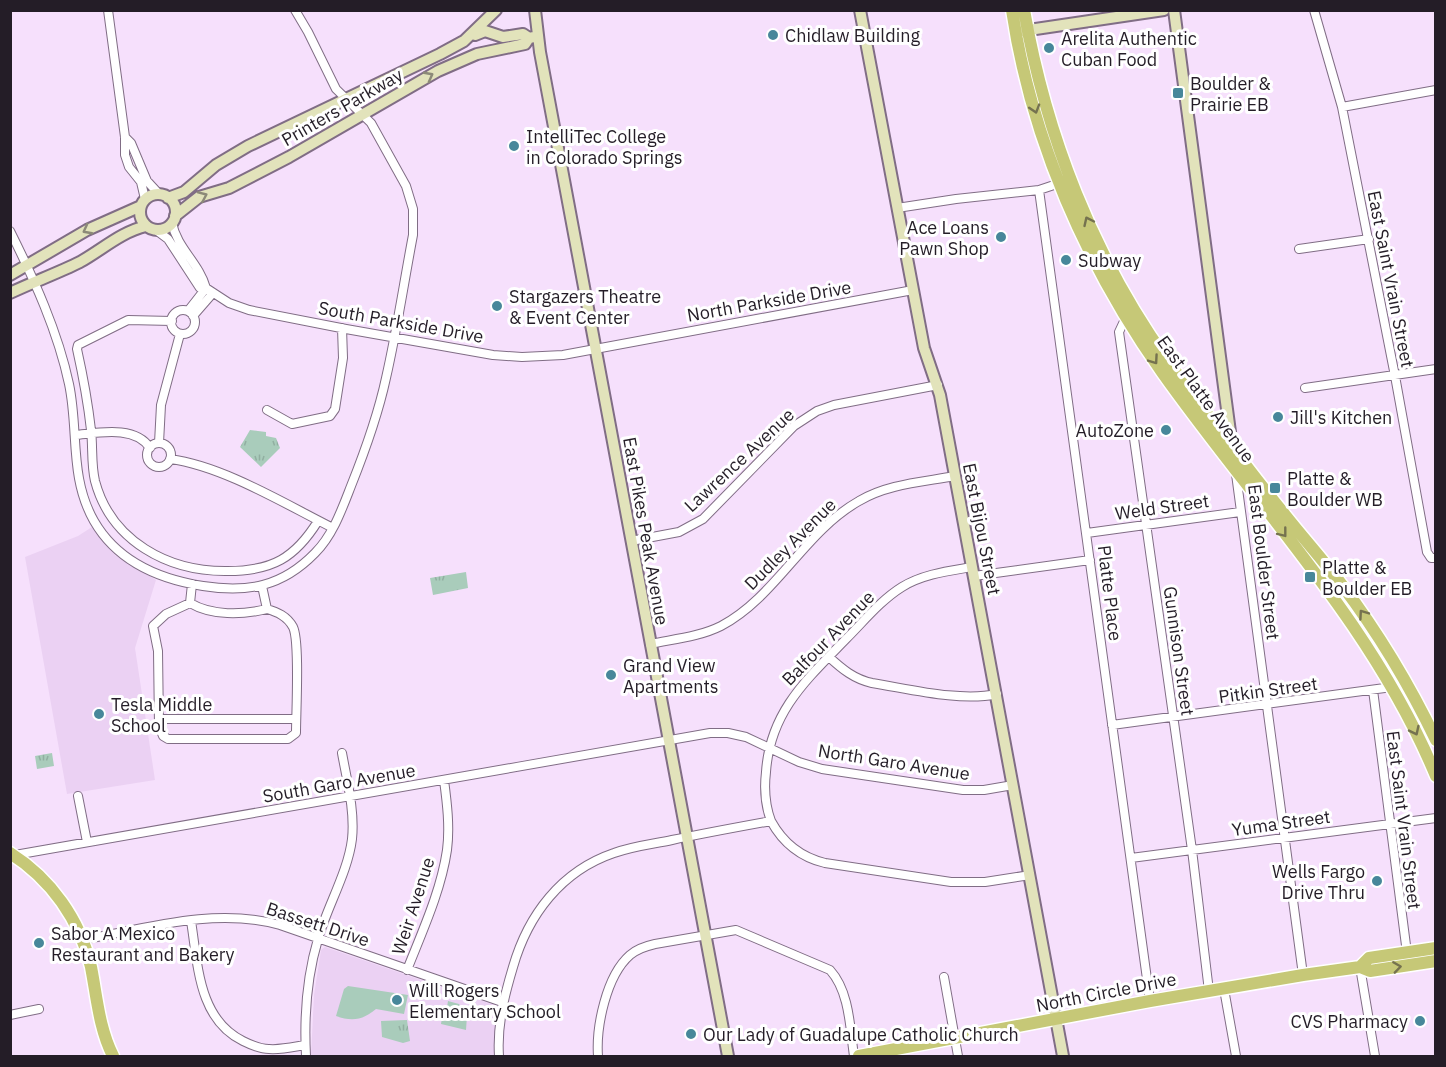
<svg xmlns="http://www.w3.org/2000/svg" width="1446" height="1067" viewBox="0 0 1446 1067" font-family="'IBM Plex Sans',sans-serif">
	<defs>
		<pattern id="park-tufts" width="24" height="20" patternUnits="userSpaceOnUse" patternTransform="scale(1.5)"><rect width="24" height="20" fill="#a9ccbb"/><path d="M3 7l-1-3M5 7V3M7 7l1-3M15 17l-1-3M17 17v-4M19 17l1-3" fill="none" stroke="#91afa1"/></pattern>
	</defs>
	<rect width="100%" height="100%" fill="#f6e0fc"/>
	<path fill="#ebd1f3" d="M92 527 115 555 156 580 135 648 155 780 67 794 25 557 78 536Z
		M325 947 497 1006 494 1056H311L314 995 321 950Z"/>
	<path fill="#a9ccbb" d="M348 986 408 995 404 1014 376 1009C363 1020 352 1022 336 1016L344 989Z"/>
	<path fill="url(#park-tufts)" d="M250 430 266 432V436L276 438 280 448 261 467 240 447Z
		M466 572 468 588 433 595 430 578Z
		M52 753 54 766 37 769 35 756Z
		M448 1001 459 1004 467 1016 466 1030 441 1024 443 1012 446 1013Z
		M407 1020 410 1041 403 1043 382 1037 381 1021Z"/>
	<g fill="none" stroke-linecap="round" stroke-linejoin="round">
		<g stroke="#806d85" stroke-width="10">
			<path id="street" d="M108 10 125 137V155L129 167 141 182 145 199
				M1314 10 1342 107 1395 376 1427 552 1431 558H1436
				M1342 107 1436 90
				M125 137 131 143 147 181 159 194
				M1039 190 1150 1001
				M897 208 956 199 1039 190 1063 182
				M172 223C177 248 199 263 206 288
				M156 230 168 239 200 288H206L229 303 249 310 346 329 493 355 522 357 563 355 913 290
				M10 231C34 279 58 332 69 384 79 431 69 477 94 521 117 561 158 579 203 586 247 593 282 587 315 553 333 535 342 509 351 486 365 451 378 415 386 378 397 330 404 282 413 235V209L406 186 371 123 336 89 308 32 295 10
				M1299 249 1369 239
				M171 322a12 12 0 1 1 24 0a12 12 0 1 1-24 0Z
				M188 311 206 288
				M193 316 213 293
				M1126 317 1119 332 1192 850 1209 991
				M172 321 128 320 78 345 77 349C83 376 88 403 91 430 93 447 91 464 95 481 111 541 168 572 228 571 272 571 295 558 318 521
				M1305 388 1436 369
				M267 410 292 424 330 416 335 409 343 358 342 328
				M75 435C98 433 135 425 150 448
				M159 443 161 405 180 334
				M147 455a12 12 0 1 1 24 0a12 12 0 1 1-24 0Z
				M170 459C223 466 285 504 333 528
				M1236 474 1303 975
				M1087 533 1240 512
				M631 541 679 532 703 519 794 426 817 411 834 405 938 385
				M974 576 1090 560
				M192 584 190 603 166 614 153 626 158 651 159 726 163 736 168 739H288L296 733C296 712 300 641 293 627 287 616 277 612 267 609L262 586
				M190 603C212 616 242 615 267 609
				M650 644C674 639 699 637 721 626 776 597 804 532 859 501 887 484 923 482 955 476
				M829 657C842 669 854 679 872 683 910 689 960 702 997 694
				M1373 690 1407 953
				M159 719H296
				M1112 725 1392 687
				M78 796 87 842
				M771 821C765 805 764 789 766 772 770 712 806 680 846 639 864 621 881 600 902 587 923 574 949 571 972 567
				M15 855 710 733H728L746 737 799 762 822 769 963 790H984L1013 785
				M1131 858 1436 818
				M191 921C198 964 198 1019 243 1041 251 1045 260 1049 269 1049 281 1050 293 1047 305 1045
				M83 940C147 928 216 907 280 925L502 1002
				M1360 967 1375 1056
				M407 970C422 932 441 891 447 850 450 827 447 803 444 780
				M944 977 958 1056
				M1224 989 1236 1056
				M10 1015 39 1009
				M306 1056C304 1018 307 976 318 939 327 907 348 872 352 839 355 811 347 781 342 753
				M499 1056C497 1025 504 997 513 967 528 915 561 871 614 853 633 846 653 844 672 840 705 833 738 827 771 821 783 843 800 857 825 863L951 882H985L1030 875
				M598 1056C596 1027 606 976 630 955 637 949 646 946 655 944L736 930 830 970C850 992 850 1029 854 1056"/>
		</g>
		<g stroke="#806d85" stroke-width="14">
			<path id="secondary" d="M535 10 540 52 728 1056
				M860 10 924 348 940 395 1063 1056
				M1174 10 1232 447
				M1022 31 1164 10
				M475 35 485 31 503 37 523 34 529 38 534 37
				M140 212a18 18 0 1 1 36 0a18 18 0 1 1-36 0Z
				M168 198 184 192 216 165 248 146 440 54 464 41 496 10
				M175 216 199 197 229 188 289 157 438 71 477 54 525 44 529 38
				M10 275 87 230 141 206
				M10 293C33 282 58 273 80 262 103 249 121 232 146 226"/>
		</g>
		<g stroke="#fff" stroke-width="15">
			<path id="primary" d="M1012 10C1031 139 1087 266 1162 372 1256 505 1373 624 1436 776
				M1024 10C1046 135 1093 257 1167 360 1205 412 1244 465 1285 515 1304 539 1324 561 1342 585 1379 634 1410 686 1436 740
				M10 853C51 879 80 920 91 967 97 998 99 1028 113 1056
				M1360 967 1369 958 1436 948
				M859 1056 1150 1001 1303 975 1360 967 1370 971 1436 961"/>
		</g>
		<use href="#street" stroke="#fff" stroke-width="8"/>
		<use href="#secondary" stroke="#e2e3bb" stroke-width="10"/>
		<use href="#primary" stroke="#c6c877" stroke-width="12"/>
	</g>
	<defs><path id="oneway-chevron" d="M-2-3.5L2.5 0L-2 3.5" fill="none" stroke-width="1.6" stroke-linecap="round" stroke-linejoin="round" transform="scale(1.5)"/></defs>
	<g stroke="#8c8a78">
		<use href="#oneway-chevron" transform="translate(429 76) rotate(-28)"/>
		<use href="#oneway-chevron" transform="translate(203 196) rotate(-24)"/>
		<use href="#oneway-chevron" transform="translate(87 230) rotate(152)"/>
	</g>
	<g stroke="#75724f">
		<use href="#oneway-chevron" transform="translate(1035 109) rotate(73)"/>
		<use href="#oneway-chevron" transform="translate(1088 221) rotate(-115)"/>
		<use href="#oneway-chevron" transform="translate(1154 360) rotate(55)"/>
		<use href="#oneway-chevron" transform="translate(1283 533) rotate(52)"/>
		<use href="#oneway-chevron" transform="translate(1363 614) rotate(-125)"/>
		<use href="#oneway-chevron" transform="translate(1415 731) rotate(64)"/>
		<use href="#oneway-chevron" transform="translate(1397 967) rotate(-8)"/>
	</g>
	<g fill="#47879a" stroke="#fff" stroke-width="2">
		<circle cx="773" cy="35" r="6"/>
		<circle cx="1049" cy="48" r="6"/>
		<rect x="1172" y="87" width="12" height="12" rx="3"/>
		<circle cx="514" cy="146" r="6"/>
		<circle cx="1001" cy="237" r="6"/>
		<circle cx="1066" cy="260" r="6"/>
		<circle cx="497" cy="306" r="6"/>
		<circle cx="1278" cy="417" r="6"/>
		<circle cx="1166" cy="430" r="6"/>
		<rect x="1269" y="482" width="12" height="12" rx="3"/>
		<rect x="1304" y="571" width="12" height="12" rx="3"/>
		<circle cx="611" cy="675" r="6"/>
		<circle cx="99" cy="714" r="6"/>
		<circle cx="1377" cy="881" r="6"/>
		<circle cx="39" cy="943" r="6"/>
		<circle cx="397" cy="1000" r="6"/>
		<circle cx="1420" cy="1021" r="6"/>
		<circle cx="691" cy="1034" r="6"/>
	</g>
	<g text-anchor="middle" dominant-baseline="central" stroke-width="6" stroke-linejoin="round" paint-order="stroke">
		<g font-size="18" fill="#241d27" stroke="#fff" text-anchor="start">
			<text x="785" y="35">Chidlaw Building</text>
			<text x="1061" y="38">Arelita Authentic<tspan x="1061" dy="21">Cuban Food</tspan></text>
			<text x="1190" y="83">Boulder &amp;<tspan x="1190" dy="21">Prairie EB</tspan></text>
			<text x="526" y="136">IntelliTec College<tspan x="526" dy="21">in Colorado Springs</tspan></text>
			<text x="989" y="227" text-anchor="end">Ace Loans<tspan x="989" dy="21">Pawn Shop</tspan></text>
			<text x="1078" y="260">Subway</text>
			<text x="509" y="296">Stargazers Theatre<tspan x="509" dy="21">&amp; Event Center</tspan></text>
			<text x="1290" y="417">Jill's Kitchen</text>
			<text x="1154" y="430" text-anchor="end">AutoZone</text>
			<text x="1287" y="478">Platte &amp;<tspan x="1287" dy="21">Boulder WB</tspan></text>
			<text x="1322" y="567">Platte &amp;<tspan x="1322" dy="21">Boulder EB</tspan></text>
			<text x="623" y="665">Grand View<tspan x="623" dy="21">Apartments</tspan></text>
			<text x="111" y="704">Tesla Middle<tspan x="111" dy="21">School</tspan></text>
			<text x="1365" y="871" text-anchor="end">Wells Fargo<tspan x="1365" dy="21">Drive Thru</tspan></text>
			<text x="51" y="933">Sabor A Mexico<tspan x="51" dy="21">Restaurant and Bakery</tspan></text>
			<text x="409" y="990">Will Rogers<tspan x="409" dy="21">Elementary School</tspan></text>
			<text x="1408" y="1021" text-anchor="end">CVS Pharmacy</text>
			<text x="703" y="1034">Our Lady of Guadalupe Catholic Church</text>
		</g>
		<g font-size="18" fill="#241d27" stroke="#fff">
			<text transform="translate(342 107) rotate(-30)">Printers Parkway</text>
			<text transform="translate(1391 279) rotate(79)">East Saint Vrain Street</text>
			<text transform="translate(769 301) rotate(-10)">North Parkside Drive</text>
			<text transform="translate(401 322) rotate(10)">South Parkside Drive</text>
			<text transform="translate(1206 399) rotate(54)">East Platte Avenue</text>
			<text transform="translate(739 460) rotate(-43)">Lawrence Avenue</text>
			<text transform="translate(1162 507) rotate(-8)">Weld Street</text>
			<text transform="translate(982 529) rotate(79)">East Bijou Street</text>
			<text transform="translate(646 531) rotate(80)">East Pikes Peak Avenue</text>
			<text transform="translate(790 544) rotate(-45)">Dudley Avenue</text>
			<text transform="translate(1264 562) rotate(83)">East Boulder Street</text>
			<text transform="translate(1110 593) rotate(83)">Platte Place</text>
			<text transform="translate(828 638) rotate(-46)">Balfour Avenue</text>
			<text transform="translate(1179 651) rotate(82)">Gunnison Street</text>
			<text transform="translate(1268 690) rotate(-8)">Pitkin Street</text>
			<text transform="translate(894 762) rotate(9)">North Garo Avenue</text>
			<text transform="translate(339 783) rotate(-10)">South Garo Avenue</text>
			<text transform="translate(1404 820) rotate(83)">East Saint Vrain Street</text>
			<text transform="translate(1281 823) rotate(-8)">Yuma Street</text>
			<text transform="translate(413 906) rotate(-72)">Weir Avenue</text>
			<text transform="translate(318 924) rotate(18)">Bassett Drive</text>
			<text transform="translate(1106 992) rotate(-11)">North Circle Drive</text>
		</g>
	</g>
	<rect width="1446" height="1067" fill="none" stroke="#241d27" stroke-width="24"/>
</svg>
